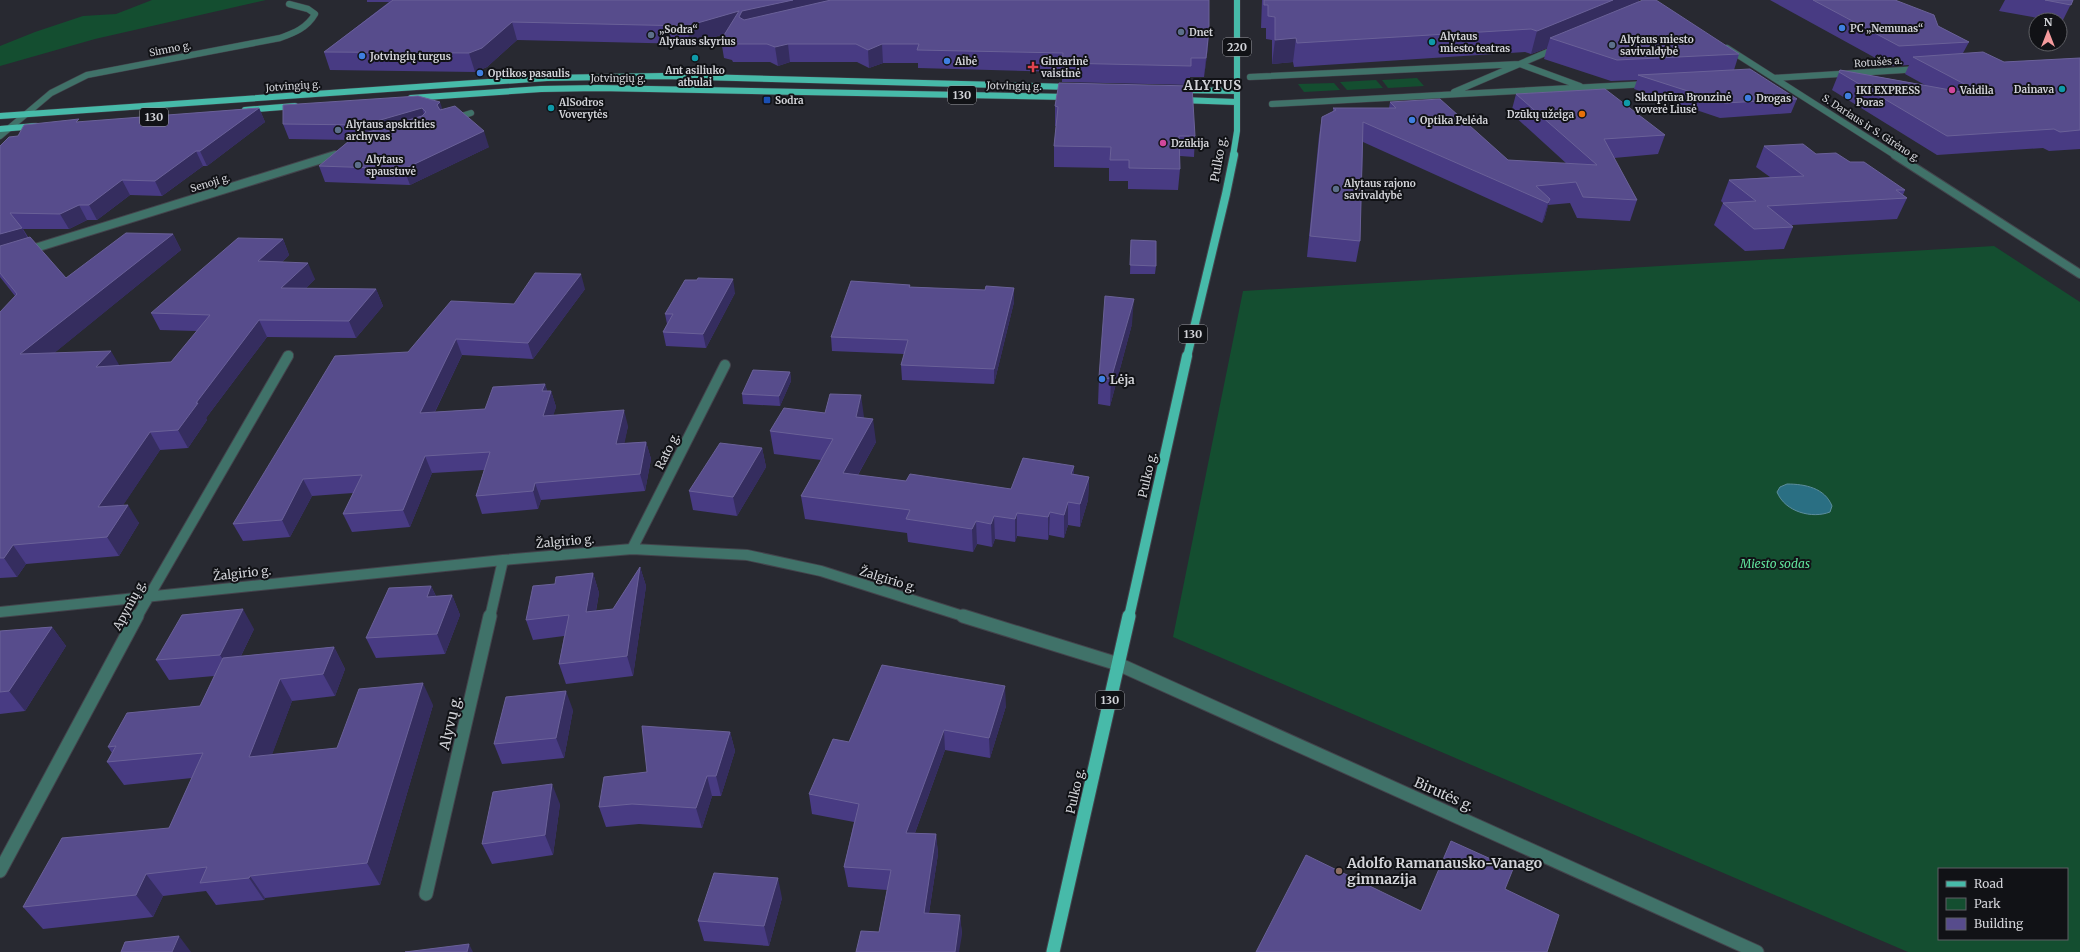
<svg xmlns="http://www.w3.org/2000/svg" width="2080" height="952" viewBox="0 0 2080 952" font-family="Merriweather,serif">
	<rect width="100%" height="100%" fill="#282931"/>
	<path fill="#144e30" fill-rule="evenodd" d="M152 0H266L95 39 0 66V46L35 32 83 16 116 14Z
		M1417 78 1424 86 1388 88 1382 80Z
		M1376 80 1383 88 1347 90 1340 82Z
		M1334 83 1340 90 1304 92 1298 84Z
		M1994 246 2080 302V952H1908L1173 637 1243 291ZM1939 869H2067V939H1939Z"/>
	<path fill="#2a6f83" stroke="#5c8d9c" d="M1787 484C1805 484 1825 488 1832 506L1830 512C1812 519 1785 512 1777 492L1780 487Z"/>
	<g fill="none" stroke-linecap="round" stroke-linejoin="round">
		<g stroke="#43444c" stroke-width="7">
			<path id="minor-far3" d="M1727 48 1896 156
				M1250 77 1520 64 1580 86
				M1774 78 1920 69
				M1454 92 1557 48
				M1272 104 1648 84
				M452 119 471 113
				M0 136 51 93 87 75 280 38C294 33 307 28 315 14L308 9 289 4
				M331 156 342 153"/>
		</g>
		<g stroke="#43444c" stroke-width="10">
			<path id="minor-far2" d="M1895 155 2080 274
				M0 259 335 155
				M288 357 289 355"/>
		</g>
		<g stroke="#43444c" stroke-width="12">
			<path id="minor-far1" d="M632 549 725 365
				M0 612 503 560 632 549 747 555 821 571 966 617
				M137 617 288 356
				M490 617 503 560"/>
		</g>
		<g stroke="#43444c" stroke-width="15">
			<path id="minor" d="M963 616 1118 664 1757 952
				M0 871 137 616
				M426 894 490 616"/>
		</g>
		<g stroke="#43444c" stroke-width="7">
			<path id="major-far3" d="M1180 90 1236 91
				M411 98 541 89 598 88 1068 97
				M1180 100 1236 102
				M245 110 295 106
				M0 116 547 78 663 76 1070 87
				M0 129 36 126
				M1233 156 1237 131V0"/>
		</g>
		<g stroke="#43444c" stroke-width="10">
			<path id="major-far2" d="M1187 357 1226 194 1234 155"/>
		</g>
		<g stroke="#43444c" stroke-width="12">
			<path id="major-far1" d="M1129 617 1187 356"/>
		</g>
		<g stroke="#43444c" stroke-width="15">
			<path id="major" d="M1053 952 1129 616"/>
		</g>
		<use href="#minor-far3" stroke="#407269" stroke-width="6"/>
		<use href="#minor-far2" stroke="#407269" stroke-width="8"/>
		<use href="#minor-far1" stroke="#407269" stroke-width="10"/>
		<use href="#minor" stroke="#407269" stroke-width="13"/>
		<use href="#major-far3" stroke="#47baa9" stroke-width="6"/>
		<use href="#major-far2" stroke="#47baa9" stroke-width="8"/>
		<use href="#major-far1" stroke="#47baa9" stroke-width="10"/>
		<use href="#major" stroke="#47baa9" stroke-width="13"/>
	</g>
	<path fill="#483b83" d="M367 0H1209L1208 47 1204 77H1190V85L1062 82V72L918 68V63H883L869 68 857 62H790L778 66 770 62H733L732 60 724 58 721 40 725 34 690 44 517 40 487 67 475 72 330 70 324 52 389 2H367Z
		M1262 0H1639L1638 2 1739 54 1734 70 1797 99 1791 113 1720 118 1634 89 1637 80 1611 81 1544 59 1547 48 1531 54 1525 52 1294 67 1293 62 1272 64V40L1266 39V28H1261Z
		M1770 0H1895L1938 26 1969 42 1963 53 2004 62 2080 58V149L2049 151 2043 148 1937 155 1832 90 1840 70 1925 85 1905 74 1909 65 1890 66Z
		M2005 0H2073L2062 22H2060V20H2049L1999 11Z
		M1059 83 1195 136 1194 157 1180 156V169L1178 190 1128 189V181H1109V168L1054 167V146L1056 126H1055V106Z
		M1516 94 1665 135 1658 154 1614 158 1637 200 1630 221 1577 218 1570 203 1548 205 1544 220 1542 223 1363 142 1360 241 1356 262 1307 257 1319 136 1322 117 1333 112V108H1389L1390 102 1508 160 1567 164 1511 113Z
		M418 96 442 109 489 147 410 185 325 182 319 166 350 140 289 139 283 124Z
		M259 108 265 122 207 166H203L162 196 130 195 97 220H87L69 229H23L28 237 66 278 173 234 181 250 54 353 119 365 171 362 197 331 160 330 151 313 283 239 289 255 282 262 315 279 306 288 376 289 383 306 356 338 267 337 206 418 207 420 188 448 160 450 123 505 139 523 119 556 26 564 17 577 0 578V312L15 296 0 277V146L18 136 80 122Z
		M1764 146 1816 154 1850 162 1905 190 1903 195 1907 198 1897 219 1792 225 1793 227 1784 249 1745 251 1714 225 1723 203 1721 201 1729 180 1770 177 1756 167Z
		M1131 240 1156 266 1155 274H1130Z
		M697 280 735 293 706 348 666 346 663 332 667 324 665 314Z
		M910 285V287L985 290 1014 288V302L994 384 902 380 901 365 904 354 832 351 831 337Z
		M585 289 533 359 462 355 435 412 485 409 545 384 547 391H551L556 407 553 415 628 426 624 443 646 442 651 459 645 491 541 500 538 509 482 514 476 496 484 470 432 473 410 527 352 532 343 514 353 493 312 496 290 537 243 541 233 524 408 352 514 304Z
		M1132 324 1110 406 1098 404 1099 377Z
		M790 372 791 381 780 406 743 404 742 394Z
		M864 418 876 442 858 475 906 481 1011 489 1074 466V474L1089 477 1088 500 1080 527 1068 525 1064 538 1049 535 1048 540 1017 536 1015 542 995 539 992 547 977 544 973 552 908 542 907 533 805 519 801 496 821 460 774 454 770 431Z
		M762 448 766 467 737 516 693 510 689 491Z
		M640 567 646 586 633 676 566 684 559 664 564 636 533 640 526 620 555 584 593 573 599 593 596 611 613 609Z
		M431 586 436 596 452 595 460 615 445 654 376 658 366 638Z
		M52 627 66 646 25 711 0 714V631Z
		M254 629 241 656 334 647 345 669 335 696 292 701 272 754 337 748 433 705 380 885 265 898 264 900 216 905 206 891 163 896 153 917 43 929 23 907 169 828 192 778 124 785 107 762 112 753 108 747 200 706 214 676 169 680 156 660Z
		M1006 706 990 758 945 750 915 833 936 834 938 854 929 913 960 915 962 935 879 932 887 890 848 887 844 867 854 822 812 814 809 794 849 742Z
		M573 710 564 758 502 764 494 744Z
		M730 732 735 751 721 796H712L702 828 639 824 606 827 599 807 647 772Z
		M560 804 553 855 492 864 482 844Z
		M782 898 769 946 704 941 698 921Z"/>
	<path fill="#352d5f" d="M793 0H871L741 29 690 44 687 26 739 11H742Z
		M1613 0H1639L1636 10 1550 38 1547 48 1531 54 1537 31Z
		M512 22 517 40 487 67 475 72 469 53Z
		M1209 29 1208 47 1204 77 1206 58Z
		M1296 38 1293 62 1272 64 1275 40Z
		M788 44 790 62 778 66 775 47Z
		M882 44 883 63 869 68 868 50Z
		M440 102 445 117 437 105Z
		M259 108 265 122 207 166 200 151Z
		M422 108 427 123 368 140 363 125Z
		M484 131 489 147 410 185 404 169Z
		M196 151 203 166 162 196 155 181Z
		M122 180 130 195 97 220 89 205Z
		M1550 199 1544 220 1542 223 1548 203Z
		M79 205 87 220 69 229 60 214Z
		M22 228 31 244 0 253V234Z
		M173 234 181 250 31 372 20 354Z
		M283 239 289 255 266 277 258 261Z
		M308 263 315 279 289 305 281 288Z
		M581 274 585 289 533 359 528 343Z
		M733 279 735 293 706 348 703 334Z
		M1014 288V302L994 384V369Z
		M376 289 383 306 356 338 349 321Z
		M1134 299 1132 324 1110 406 1111 379Z
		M259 320 267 337 206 418 207 420 188 448 178 430 196 403Z
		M456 339 462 355 426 430 420 413Z
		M111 351 121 368 96 367Z
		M790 372 791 381 780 406 779 396Z
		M545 384 549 397 551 391 556 407 548 433 543 416 542 391Z
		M861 395 864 417 859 439 856 417Z
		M624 410 628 426 621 461 616 444Z
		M873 419 876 442 846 496 843 473Z
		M150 432 160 450 110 525 98 507Z
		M646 442 651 459 645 491 640 474Z
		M762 448 766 467 737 516 733 497Z
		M425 456 432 473 410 527 403 510Z
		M1074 466V488L1071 474Z
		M1089 477 1088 500 1080 527V504Z
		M303 479 312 496 290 537 282 520Z
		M535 483 541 500 538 509 533 491Z
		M1068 502V525L1064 538V515Z
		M128 505 139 523 119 556 107 537Z
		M1050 512 1049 535 1048 540V517Z
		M1017 513V536L1015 542V519Z
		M994 516 995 539 992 547 991 524Z
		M976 521 977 544 973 552 972 529Z
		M13 545 26 564 17 577 4 558Z
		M640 567 646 586 633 676 627 656Z
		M593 573 599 593 592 632 586 612Z
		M431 586 440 605 427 597Z
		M452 595 460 615 445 654 437 634Z
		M243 609 254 629 232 674 220 655Z
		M52 627 66 646 25 711 9 691Z
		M334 647 345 669 335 696 323 674Z
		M280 679 292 701 263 779 249 757Z
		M423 683 433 705 380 885 367 863Z
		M1005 686 1006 706 990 758 989 738Z
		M566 691 573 710 564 758 556 738Z
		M944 730 945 750 908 852 906 833Z
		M730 732 735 751 721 796 716 776Z
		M707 776 712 796 702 828 696 808Z
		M552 784 560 804 553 855 545 835Z
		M936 834 938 854 926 932 924 913Z
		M146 874 163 896 153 917 136 895Z
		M250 876 265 898 264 900 249 878Z
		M778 878 782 898 769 946 764 926Z
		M960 915 962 935 959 952H955Z
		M179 936 191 952H172Z
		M469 944 473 952H467Z"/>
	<path fill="#574c8c" stroke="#6a6198" d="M393 0H793L742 11 739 17 744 20 831 0H1209V29L1206 58H1191V66L1062 63 1063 53 917 50 919 44H882L868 50 856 44H788L775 47 767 44H730L731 42 721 40 739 11 687 26 512 22 482 48 469 53 324 52Z
		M1264 0H1613L1537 31 1531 29 1297 43 1296 38 1275 40V17L1268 16V5H1264Z
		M1643 0H1656L1739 54 1617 60 1550 38Z
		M1813 0H1895L1934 15 1938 26 1969 42 1899 46Z
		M2045 0H2073L2071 5Z
		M1983 52 2004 62 2080 58V130L2060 132 2054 129 1947 136 1839 72 1840 70 1989 97 1913 57Z
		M1750 69 1797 99 1725 103 1638 75Z
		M1059 83 1192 86 1195 136H1179L1180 169 1129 168V160H1110L1111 147 1054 146 1058 107 1055 106Z
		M1605 89 1665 135 1604 139 1637 200 1583 197 1576 182 1536 186 1550 199 1548 203 1363 122 1360 241 1310 236 1322 117 1336 110 1333 108H1396L1390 102 1440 99 1508 160 1597 165 1516 94Z
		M418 96 440 102 437 105 440 110 455 106 484 131 404 169 319 166 355 136 422 116 426 112 422 108 363 125 283 124V105Z
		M259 108 200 151H196L155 181 122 180 89 205H79L60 214 10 213 22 228 0 234V146L9 137 18 136 24 125 79 119 76 122Z
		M1803 144 1816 154 1836 153 1850 162H1864L1905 190H1896L1907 198 1767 206 1793 227 1754 229 1723 203 1756 201 1729 180 1804 176 1764 146Z
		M126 233 173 234 20 354 111 351 96 367 171 362 210 315 151 313 238 238 283 239 258 261 308 263 281 288 376 289 349 321 259 320 196 403H198L178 430 150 432 98 507 128 505 107 537 13 545 4 558H0V312L17 294 0 273V246L30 237 66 278Z
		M1131 240 1156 241V266L1130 265Z
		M535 273 581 274 528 343 456 339 420 413 485 409 493 387 545 384 542 391H551L543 416 624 410 616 444 646 442 640 474 535 483 533 491 476 496 490 452 425 456 403 510 343 514 362 475 303 479 282 520 233 524 335 356 408 352 451 301 514 304Z
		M698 278 733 279 703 334 663 332 673 314H665L685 280H697Z
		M851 281 910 285 909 287 985 290 986 286 1014 288 994 369 901 365 908 340 831 337Z
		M1105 296 1134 299 1111 379 1099 377Z
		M753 370 790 372 779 396 742 394Z
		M830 394 861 395 856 417 873 419 843 473 906 481 910 474 1011 489 1023 458 1074 466 1071 474 1089 477 1080 504 1068 502 1064 515 1050 512 1048 517 1017 513 1015 519 994 516 991 524 976 521 972 529 906 519 910 510 801 496 833 439 770 431 784 408 825 413Z
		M720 443 762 448 733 497 689 491Z
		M640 567 627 656 559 664 569 615 526 620 533 586 555 584 556 577 593 573 586 612 613 609Z
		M431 586 427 597 452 595 437 634 366 638 389 588Z
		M243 609 220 655 156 660 182 615Z
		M52 627 9 691 0 692V631Z
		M334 647 323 674 280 679 249 757 337 748 359 689 423 683 367 863 250 876 249 878 200 883 207 867 146 874 136 895 23 907 62 838 169 828 203 753 107 762 116 746 108 747 127 713 200 706 223 658Z
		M882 665 1005 686 989 738 944 730 906 833 936 834 924 913 960 915 955 952H856L861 931 879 932 891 870 844 867 859 804 809 794 833 739 849 742Z
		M566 691 556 738 494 744 506 697Z
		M642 726 730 732 716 776H707L696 808 632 804 599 807 604 777 647 772Z
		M552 784 545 835 482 844 493 792Z
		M1451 841 1513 869 1505 889 1559 915 1547 952H1256L1306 855 1421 911Z
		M714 873 778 878 764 926 698 921Z
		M179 936 172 952H121L125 942Z
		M469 944 467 952H405Z"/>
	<g fill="#3f7fe0" stroke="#111216" stroke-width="1.5">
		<circle cx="1842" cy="28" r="4"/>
		<circle cx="362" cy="56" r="4"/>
		<circle cx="947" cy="61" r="4"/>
		<circle cx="480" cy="73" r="4"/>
		<circle cx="1848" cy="96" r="4"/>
		<circle cx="1748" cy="98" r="4"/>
		<circle cx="1412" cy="120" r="4"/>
		<circle cx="1102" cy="379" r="4"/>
	</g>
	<g fill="#5c6f8a" stroke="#111216" stroke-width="1.5">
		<circle cx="1181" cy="32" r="4"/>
		<circle cx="651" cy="35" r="4"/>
		<circle cx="1612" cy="45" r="4"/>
		<circle cx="338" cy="130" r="4"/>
		<circle cx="358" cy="165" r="4"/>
		<circle cx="1336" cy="189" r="4"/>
	</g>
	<g fill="#0f9aa8" stroke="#111216" stroke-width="1.5">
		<circle cx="1432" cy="42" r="4"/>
		<circle cx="695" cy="58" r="4"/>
		<circle cx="2062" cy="89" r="4"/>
		<circle cx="1627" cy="103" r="4"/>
		<circle cx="551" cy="108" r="4"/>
	</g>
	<path fill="#e0444e" stroke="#111216" stroke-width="1.5" d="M1031 61h4v4h4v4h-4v4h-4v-4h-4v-4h4z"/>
	<g fill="#d1479c" stroke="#111216" stroke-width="1.5">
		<circle cx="1952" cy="90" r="4"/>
		<circle cx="1163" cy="143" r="4"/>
	</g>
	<rect fill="#1a4fb4" stroke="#111216" stroke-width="1.5" x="763" y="96" width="8" height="8" rx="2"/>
	<circle fill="#e8710a" stroke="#111216" stroke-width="1.5" cx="1582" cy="114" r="4"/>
	<circle fill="#8d6e63" stroke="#111216" stroke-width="1.5" cx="1339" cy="871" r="4"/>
	<g text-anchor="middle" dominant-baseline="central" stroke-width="4" stroke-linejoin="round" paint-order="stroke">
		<g font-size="10" font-weight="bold" fill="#d2d3d8" stroke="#111216" text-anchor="start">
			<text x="1850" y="28">PC „Nemunas“</text>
			<text x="659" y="29">„Sodra“<tspan x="659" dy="12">Alytaus skyrius</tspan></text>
			<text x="1189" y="32">Dnet</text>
			<text x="1440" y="36">Alytaus<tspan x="1440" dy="12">miesto teatras</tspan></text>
			<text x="1620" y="39">Alytaus miesto<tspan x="1620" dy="12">savivaldybė</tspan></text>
			<text x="370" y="56">Jotvingių turgus</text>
			<text x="955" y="61">Aibė</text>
			<text x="1041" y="61">Gintarinė<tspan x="1041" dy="12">vaistinė</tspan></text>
			<text x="695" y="70" text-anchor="middle">Ant asiliuko<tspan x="695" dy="12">atbulai</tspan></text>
			<text x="488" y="73">Optikos pasaulis</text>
			<text x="2054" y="89" text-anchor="end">Dainava</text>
			<text x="1856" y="90">IKI EXPRESS<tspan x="1856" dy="12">Poras</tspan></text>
			<text x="1960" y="90">Vaidila</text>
			<text x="1635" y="97">Skulptūra Bronzinė<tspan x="1635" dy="12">voverė Liusė</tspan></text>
			<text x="1756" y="98">Drogas</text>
			<text x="775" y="100">Sodra</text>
			<text x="559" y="102">AlSodros<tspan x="559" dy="12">Voverytės</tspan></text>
			<text x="1574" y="114" text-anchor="end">Dzūkų užeiga</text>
			<text x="1420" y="120">Optika Pelėda</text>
			<text x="346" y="124">Alytaus apskrities<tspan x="346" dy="12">archyvas</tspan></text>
			<text x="1171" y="143">Dzūkija</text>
			<text x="366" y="159">Alytaus<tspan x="366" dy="12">spaustuvė</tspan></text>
			<text x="1344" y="183">Alytaus rajono<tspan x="1344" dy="12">savivaldybė</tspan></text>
		</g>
		<g font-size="10" fill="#d2d3d8" stroke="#111216">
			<text transform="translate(170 49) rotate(-11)">Simno g.</text>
			<text transform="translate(1878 62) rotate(-4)">Rotušės a.</text>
			<text x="618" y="78">Jotvingių g.</text>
			<text transform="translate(293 86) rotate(-4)">Jotvingių g.</text>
			<text transform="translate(1014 86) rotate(1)">Jotvingių g.</text>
			<text transform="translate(1871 128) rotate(33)">S. Dariaus ir S. Girėno g.</text>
			<text transform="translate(210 183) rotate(-17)">Senoji g.</text>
		</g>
		<g fill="#111216" stroke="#98999e" stroke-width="1">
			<rect x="1223" y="38" width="28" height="18" rx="3"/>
			<rect x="948" y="86" width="28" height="18" rx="3"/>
			<rect x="140" y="108" width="28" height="18" rx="3"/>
			<rect x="1179" y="325" width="28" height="18" rx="3"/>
			<rect x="1096" y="691" width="28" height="18" rx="3"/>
		</g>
		<g font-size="11" font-weight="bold" fill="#d2d3d8">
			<text x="1237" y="47">220</text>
			<text x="962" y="95">130</text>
			<text x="154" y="117">130</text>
			<text x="1193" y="334">130</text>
			<text x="1110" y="700">130</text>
		</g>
		<g font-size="12" fill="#d2d3d8" stroke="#111216">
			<text transform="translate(1218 159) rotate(-80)">Pulko g.</text>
			<text transform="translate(667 451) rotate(-63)">Rato g.</text>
			<text transform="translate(1147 475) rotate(-77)">Pulko g.</text>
			<text transform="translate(565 541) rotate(-5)">Žalgirio g.</text>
			<text transform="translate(242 573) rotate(-6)">Žalgirio g.</text>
			<text transform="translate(888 579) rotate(17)">Žalgirio g.</text>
			<text transform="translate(129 605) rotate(-61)">Apynių g.</text>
			<text transform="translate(1075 791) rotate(-77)">Pulko g.</text>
		</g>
		<g font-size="12" font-weight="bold" fill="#d2d3d8" stroke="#111216" text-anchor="start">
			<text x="1110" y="379">Lėja</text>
		</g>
		<g font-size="12" font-style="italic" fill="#60e39c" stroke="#111216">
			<text x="1775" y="563">Miesto sodas</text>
		</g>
		<g font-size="13" font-weight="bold" letter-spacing="1" fill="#d2d3d8" stroke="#111216">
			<text x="1213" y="85">ALYTUS</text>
		</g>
		<g font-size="14" fill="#d2d3d8" stroke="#111216">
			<text transform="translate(450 723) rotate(-77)">Alyvų g.</text>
			<text transform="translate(1444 794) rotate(24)">Birutės g.</text>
		</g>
		<g font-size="14" font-weight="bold" fill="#d2d3d8" stroke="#111216" text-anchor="start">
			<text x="1347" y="863">Adolfo Ramanausko-Vanago<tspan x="1347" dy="16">gimnazija</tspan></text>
		</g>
	</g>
	<rect x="1938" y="868" width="130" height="72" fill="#111216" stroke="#5e5f64"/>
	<rect x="1946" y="881" width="20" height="6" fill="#47baa9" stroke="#5e5f64"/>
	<text x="1974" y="888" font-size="12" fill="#d2d3d8">Road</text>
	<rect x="1946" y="898" width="20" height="12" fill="#144e30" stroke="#5e5f64"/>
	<text x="1974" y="908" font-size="12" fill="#d2d3d8">Park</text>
	<rect x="1946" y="918" width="20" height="12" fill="#574c8c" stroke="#5e5f64"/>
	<text x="1974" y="928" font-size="12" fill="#d2d3d8">Building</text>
	<g transform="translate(2048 32)"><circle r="19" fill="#111216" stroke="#5e5f64"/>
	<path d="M0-3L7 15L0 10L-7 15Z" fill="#f59b9d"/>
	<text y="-6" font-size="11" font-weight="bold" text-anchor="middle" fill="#d2d3d8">N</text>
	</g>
</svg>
